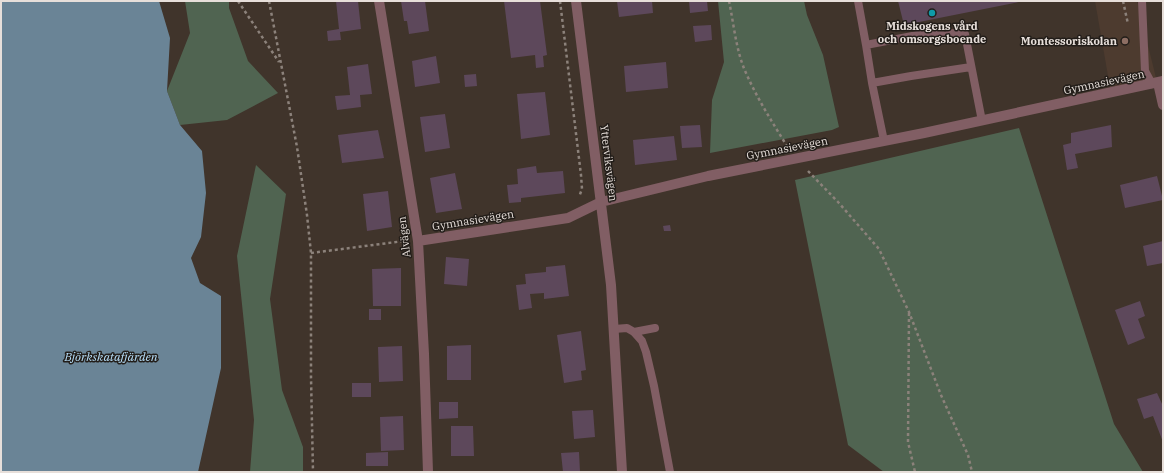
<svg xmlns="http://www.w3.org/2000/svg" width="1164" height="473" viewBox="0 0 1164 473" font-family="'IBM Plex Serif',serif">
	<rect width="100%" height="100%" fill="#40342b"/>
	<path fill="#4d3b2f" d="M1095 1H1137L1157 82 1111 93Z"/>
	<path fill="#506451" d="M185 1H229V8L248 61 278 93 227 120 180 125 167 91 190 33Z
		M718 1H804L807 15 823 55 839 127 832 130 710 153 712 100 724 62Z
		M1019 128 1114 424 1143 472H884L848 445 795 180Z
		M256 165 286 194 270 299 282 390 303 447V472H250L254 420 237 256Z"/>
	<path fill="#6a8496" d="M1 1H159L170 38 167 91 180 125 202 151 206 193 201 237 191 258 200 283 221 296V368L198 472H1Z"/>
	<path fill="#5d485b" d="M336 1H358L361 29 340 32 341 40 328 41 327 31 339 29Z
		M401 1H425L429 31 409 34 407 21H404Z
		M504 1H540L547 55 543 56 544 67 536 68 535 55 511 58Z
		M617 1H652L653 13 619 17Z
		M689 1H707L708 11 690 13Z
		M898 1H1018L1019 2 904 25Z
		M711 25 712 40 695 42 693 26Z
		M436 56 440 83 415 87 412 61Z
		M666 62 668 88 626 92 624 66Z
		M368 64 372 94 360 95 361 107 337 110 335 96 350 95 347 67Z
		M476 74 477 86 465 87 464 75Z
		M545 92 550 135 521 139 517 94Z
		M445 114 450 148 425 152 420 117Z
		M700 125 702 147 682 148 680 126Z
		M1111 125 1112 147 1075 154 1078 168 1067 170 1063 145 1071 143V133Z
		M378 130 384 158 342 163 338 135Z
		M674 136 677 160 635 165 633 140Z
		M536 166 537 173 563 171 565 193 521 198V202L509 203 507 185 518 184 517 169Z
		M455 173 462 209 436 213 430 178Z
		M1157 176 1163 200 1125 208 1120 185Z
		M388 191 392 227 367 231 363 194Z
		M670 225 671 231H664L663 226Z
		M1163 241V263L1147 266 1143 246Z
		M446 257 469 259 467 286 444 284Z
		M565 265 569 296 544 299V293L530 294 532 308 519 310 516 285 526 284 525 274 546 272V267Z
		M401 268V306H373L372 269Z
		M1140 301 1145 316 1138 319 1145 338 1128 345 1115 310Z
		M369 309H381V320H369Z
		M581 331 586 370 581 371 582 380 564 383 557 335Z
		M471 345V380H447V346Z
		M402 346 403 381 379 382 378 347Z
		M352 383H371V397H352Z
		M1157 393 1163 406V442L1153 416 1144 419 1137 399Z
		M439 402H458V418L439 419Z
		M593 410 595 437 574 439 572 411Z
		M403 416 404 450 381 451 380 417Z
		M451 426H473L474 456H451Z
		M388 452V466H366V453Z
		M579 452 580 472H563L561 453Z"/>
	<g fill="none" stroke-linecap="round" stroke-linejoin="round">
		<path stroke="#8c827b" stroke-width="2.5" stroke-dasharray="3 3" stroke-linecap="butt" d="M238 1 279 62
			M269 1 297 147 307 215 311 253V377L313 472
			M560 1 581 175 582 189 579 197
			M729 1C734 25 736 51 746 73 757 98 772 122 787 146
			M1123 1 1128 24
			M808 171 838 202 879 249 909 312 941 395 968 455 972 472
			M311 253 404 241
			M909 313 908 442 915 472"/>
		<path stroke="#815e64" stroke-width="8" d="M858 1 866 45 933 32 965 34 982 121
			M1142 1 1145 71 1152 84
			M866 45 872 83 911 76 971 67
			M872 83 884 141
			M614 329 627 328 634 332 642 341 646 352 654 386 670 472
			M634 332 655 328"/>
		<path stroke="#815e64" stroke-width="10" d="M379 1 418 241 424 354 428 472
			M576 1 611 285 622 472
			M1158 83 1163 105
			M418 241 568 218 601 202 708 176 924 133 1163 81"/>
	</g>
	<circle fill="#0f9aa8" stroke="#221d19" stroke-width="1.5" cx="932" cy="13" r="4"/>
	<circle fill="#8d6e63" stroke="#221d19" stroke-width="1.5" cx="1125" cy="41" r="4"/>
	<g text-anchor="middle" dominant-baseline="central" stroke-width="3" stroke-linejoin="round" paint-order="stroke">
		<g font-size="11" font-weight="bold" fill="#e7dfda" stroke="#221d19">
			<text x="932" y="26">Midskogens vård<tspan x="932" dy="13">och omsorgsboende</tspan></text>
			<text x="1117" y="41" text-anchor="end">Montessoriskolan</text>
		</g>
		<g font-size="11" fill="#e7dfda" stroke="#221d19">
			<text transform="translate(1104 82) rotate(-12)">Gymnasievägen</text>
			<text transform="translate(787 148) rotate(-11)">Gymnasievägen</text>
			<text transform="translate(609 163) rotate(83)">Ytterviksvägen</text>
			<text transform="translate(473 220) rotate(-9)">Gymnasievägen</text>
			<text transform="translate(404 237) rotate(-97)">Alvägen</text>
		</g>
		<g font-size="12" font-style="italic" fill="#b8e0fb" stroke="#221d19">
			<text x="111" y="356">Björkskatafjärden</text>
		</g>
	</g>
	<rect width="1164" height="473" fill="none" stroke="#e7dfda" stroke-width="4"/>
</svg>
